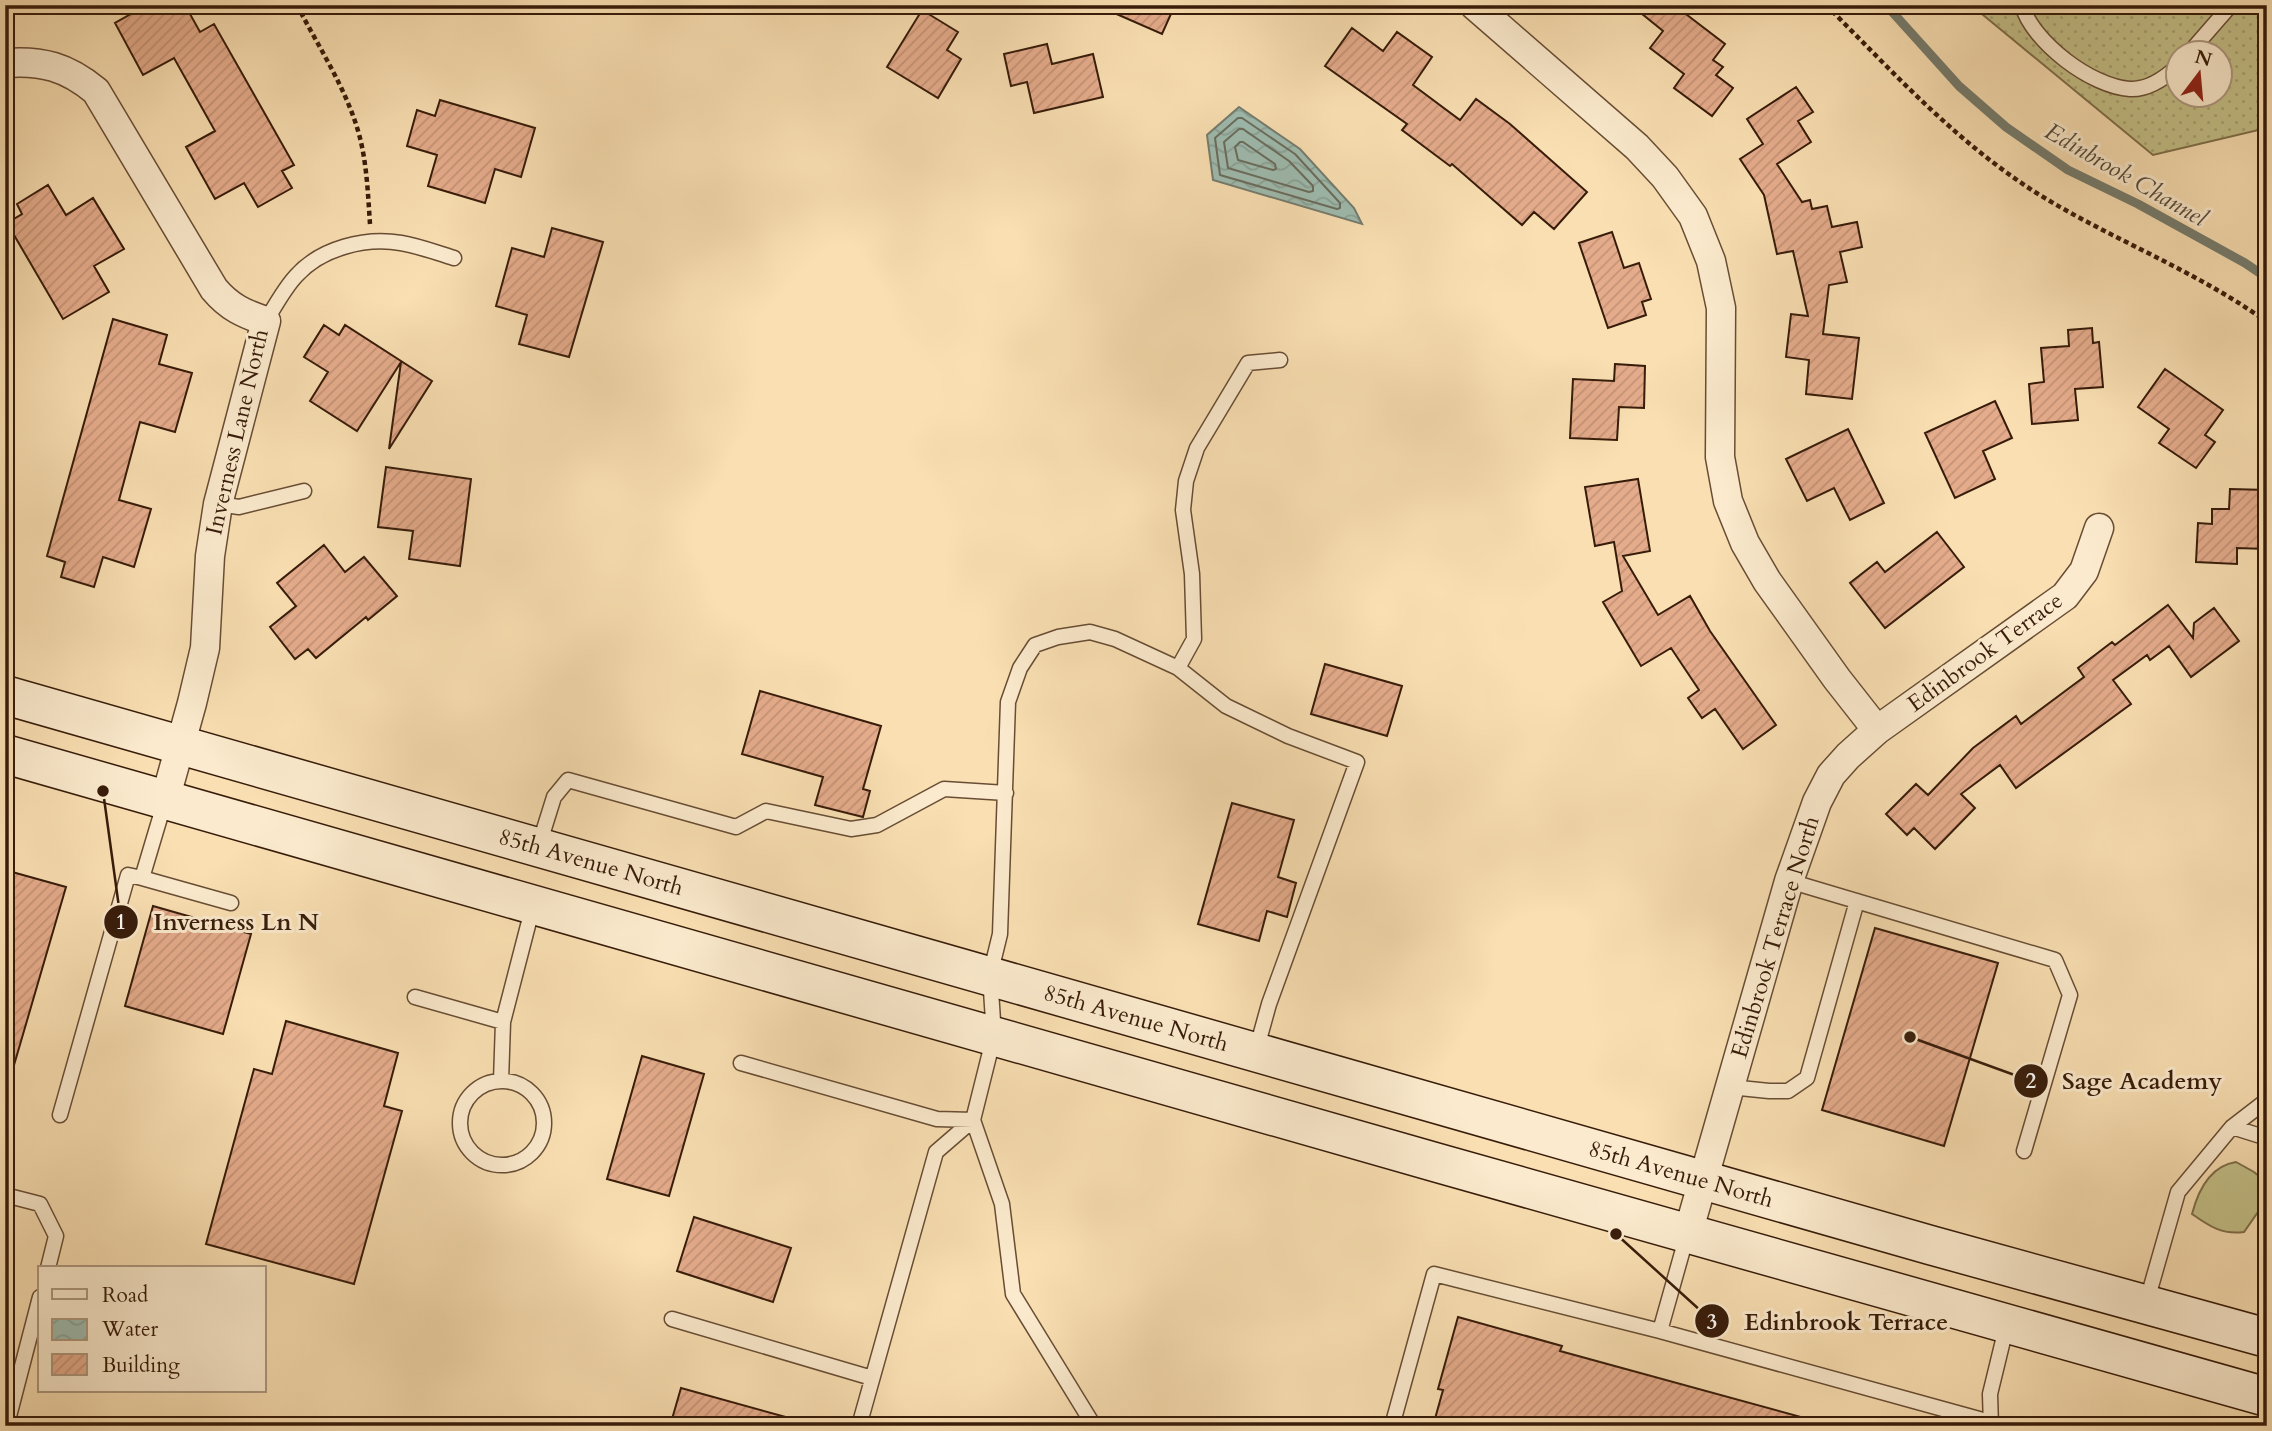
<svg xmlns="http://www.w3.org/2000/svg" width="2272" height="1431" viewBox="0 0 2272 1431" font-family="Cardo,serif">
	<defs>
		<pattern id="grass-dots" width="8" height="8" patternUnits="userSpaceOnUse" patternTransform="scale(1.75)"><rect width="8" height="8" fill="#c4c088"/><path d="M2 2h.1M6 6h.1" fill="none" stroke="#a9a474" stroke-width="1.8" stroke-linecap="round"/></pattern>
		<pattern id="water-waves" width="16" height="10" patternUnits="userSpaceOnUse" patternTransform="scale(1.75)"><rect width="16" height="10" fill="#9ebcb0"/><path d="M0 5q4-4 8 0t8 0" fill="none" stroke="#89a196"/></pattern>
		<pattern id="building-hatch" width="6" height="6" patternUnits="userSpaceOnUse" patternTransform="scale(1.75)"><rect width="6" height="6" fill="#e5ac8c"/><path d="M-1 1l2-2M0 6l6-6M5 7l2-2" fill="none" stroke="#c59377"/></pattern>
	</defs>
	<rect width="100%" height="100%" fill="#f9dfb2"/>
	<filter id="stains"><feTurbulence type="fractalNoise" baseFrequency=".00286" numOctaves="4"/><feColorMatrix values="0 0 0 0 .2 0 0 0 0 .09 0 0 0 0 .02 0 0 0 .5 -.17"/></filter>
	<radialGradient id="worn" r=".72"><stop offset=".6" stop-color="#630" stop-opacity="0"/><stop offset="1" stop-color="#630" stop-opacity=".3"/></radialGradient>
	<path fill="url(#grass-dots)" stroke="#7e6e49" stroke-width="2" fill-rule="evenodd" d="M1971 5H2267V128L2153 155ZM2178 52H2220V94H2178Z"/>
	<path fill="#c4c088" stroke="#7e6e49" stroke-width="2" d="M2236 1162 2254 1172 2267 1183V1206L2258 1212 2244 1232C2222 1235 2209 1226 2192 1214 2198 1191 2210 1166 2236 1162Z"/>
	<path fill="url(#water-waves)" stroke="#757c6e" stroke-width="2" d="M1239 107 1300 149 1354 208 1362 224 1213 180 1207 135Z"/>
	<g fill="none" stroke-linecap="round" stroke-linejoin="round">
		<path stroke="#6a6c5d" stroke-width="2" d="M1238 118H1242L1295 154 1340 203V208L1337 209 1220 175 1215 138Z
			M1239 129H1243L1289 161 1313 186V191L1309 192 1228 168 1224 142Z
			M1240 142H1243L1275 164 1276 169 1273 170 1238 160 1235 147Z"/>
		<path stroke="#757c6e" stroke-width="9" d="M1886 5 1959 86 2006 127 2068 170 2138 204 2245 263 2267 278"/>
	</g>
	<path fill="url(#building-hatch)" stroke="#371c0a" stroke-width="2" d="M147 5H185L200 32 214 24 294 165 282 171 292 188 258 207 244 183 215 199 186 147 215 131 188 83 174 58 143 75 115 23Z
		M1096 5H1175L1162 34Z
		M1631 5H1674L1725 44 1713 60 1723 67 1716 75 1733 88 1712 116 1674 88 1684 74 1650 48 1663 31Z
		M922 10 958 32 947 50 961 59 938 98 887 67Z
		M1352 28 1383 51 1397 32 1432 57 1413 85 1460 120 1476 99 1510 124 1587 192 1554 229 1534 212 1522 225 1452 164 1450 166 1402 130 1407 124 1325 66Z
		M1047 44 1052 64 1093 54 1103 97 1034 113 1027 82 1011 86 1004 54Z
		M1796 87 1813 112 1798 121 1811 142 1777 164 1802 202 1810 200 1812 209 1827 206 1832 227 1857 222 1862 247 1840 252 1847 282 1829 285 1823 334 1859 338 1852 399 1806 394 1809 360 1786 357 1791 314 1808 316 1793 251 1777 254 1764 195 1740 159 1763 144 1747 119Z
		M440 100 535 128 521 177 495 169 485 203 428 186 437 155 407 146 417 110 435 116Z
		M48 185 66 215 93 198 124 249 94 266 109 292 63 319 7 223 22 214 17 204Z
		M552 228 603 242 569 357 519 344 527 315 496 306 512 248 544 257Z
		M1612 232 1624 268 1639 263 1651 299 1642 302 1646 315 1608 328 1579 243Z
		M113 319 167 335 159 364 192 373 175 432 140 422 119 500 151 509 134 567 103 557 94 587 61 577 65 562 47 556Z
		M324 325 339 335 345 325 432 381 389 449 401 362 357 431 310 401 328 372 304 357Z
		M2092 328 2093 343 2099 342 2103 387 2075 389 2078 420 2032 424 2029 384 2044 382 2041 348 2069 346 2068 330Z
		M1615 364 1645 366 1644 408 1619 407 1617 440 1570 438 1573 379 1614 381Z
		M2165 369 2223 410 2205 435 2215 442 2196 468 2159 443 2169 429 2138 407Z
		M1995 401 2012 438 1983 451 1995 479 1955 498 1925 433Z
		M1848 429 1884 503 1850 520 1834 488 1807 501 1786 459Z
		M386 467 471 479 460 566 409 559 413 531 378 527Z
		M1638 479 1650 551 1623 556 1658 615 1690 596 1710 631 1776 725 1743 749 1715 709 1702 718 1688 698 1699 690 1671 648 1641 666 1603 602 1622 591 1614 542 1595 546 1585 487Z
		M2230 489 2267 490 2266 549 2237 548V564L2196 562 2198 523 2212 524V509H2229Z
		M1937 532 1964 567 1885 628 1850 583 1877 562 1885 572Z
		M324 545 345 572 364 557 397 596 368 620 366 617 316 658 308 649 295 659 270 627 296 606 277 583Z
		M2168 605 2193 638 2194 623 2214 608 2239 641 2191 677 2169 646 2150 660 2147 655 2113 680 2131 704 2016 788 2000 765 1961 794 1975 808 1935 849 1914 828 1907 835 1886 814 1916 784 1928 795 1973 748 2016 716 2021 724 2084 677 2078 668 2112 642 2115 645Z
		M1325 664 1402 686 1387 736 1311 714Z
		M760 691 881 726 863 789 870 791 863 817 815 805 823 777 742 754Z
		M1232 803 1294 820 1278 877 1296 883 1287 917 1267 911 1259 941 1198 924Z
		M5 870 66 887 12 1072 5 1071Z
		M153 906 251 934 223 1034 125 1006Z
		M1875 928 1998 963 1944 1146 1822 1110Z
		M286 1021 398 1053 384 1106 402 1111 354 1284 206 1244 254 1069 272 1074Z
		M642 1056 704 1074 669 1196 607 1179Z
		M694 1217 791 1248 773 1302 677 1271Z
		M1458 1317 1562 1346 1560 1351 1808 1419 1807 1426H1433L1443 1390 1438 1389Z
		M681 1388 793 1419 792 1426H670Z"/>
	<g fill="none" stroke-linecap="round" stroke-linejoin="round">
		<g stroke="#684d34" stroke-width="17">
			<path id="service" d="M2022 5C2032 42 2092 87 2130 89 2148 90 2165 78 2178 66
				M2190 52 2231 5
				M266 321C275 306 284 289 296 276 321 248 365 237 401 243 419 246 437 253 454 258
				M218 504 239 507 304 491
				M1178 668 1194 639 1192 574 1183 510 1186 481 1197 448 1248 363 1280 360
				M539 845 554 797 568 780 736 827 766 811 851 829 877 825 944 789 1006 793
				M142 878 231 903
				M1789 881 2055 960 2070 995 2024 1151
				M415 997 503 1022 533 906
				M741 1063 937 1119 973 1120
				M460 1123a42 42 0 1 1 84 0a42 42 0 1 1-84 0Z
				M501 1081 503 1022
				M1730 1087 1769 1091H1788L1807 1078 1857 901
				M60 1115 128 875 142 878 165 801
				M2232 1127 2267 1138
				M5 1195 40 1204 56 1236 48 1268
				M2146 1304 2178 1192 2232 1127 2267 1100
				M672 1319 872 1378
				M1660 1331 1990 1422
				M7 1424 40 1297
				M859 1426 936 1152 973 1120
				M1094 1426 1013 1294 1002 1204 973 1120 994 1036 990 975 1000 934 1008 702 1020 668 1035 645 1058 637 1090 632 1115 639 1178 668 1226 706 1288 736 1357 762 1269 1004 1256 1051
				M1392 1426 1434 1274 1660 1331 1687 1235
				M1991 1426 1990 1394 2007 1324"/>
		</g>
		<g stroke="#684d34" stroke-width="31">
			<path id="minor" d="M1474 5 1637 147 1665 177 1693 216 1711 261 1721 308 1720 457 1728 501 1745 543 1767 581 1837 679 1877 730
				M5 63C42 60 67 67 96 91L214 289C229 307 244 314 266 321L218 504 210 556 205 648 192 703 165 800
				M1688 1233 1789 881 1817 802 1831 775 1848 756 1877 730 2065 596 2084 571 2099 528"/>
		</g>
		<g stroke="#371c0a" stroke-width="41">
			<path id="secondary" d="M5 695 1930 1245 2267 1338
				M5 754 1438 1163 2267 1397"/>
		</g>
		<path stroke="#371c0a" stroke-width="4.5" stroke-dasharray="5 3.5" stroke-linecap="butt" d="M297 5C319 48 348 91 360 138 367 166 368 195 370 224
			M1826 5C1894 73 1954 140 2035 192 2110 239 2195 270 2267 322"/>
		<use href="#service" stroke="#fbeacd" stroke-width="14"/>
		<use href="#minor" stroke="#fbeacd" stroke-width="28"/>
		<use href="#secondary" stroke="#fbeacd" stroke-width="38"/>
	</g>
	<g text-anchor="middle" dominant-baseline="central" stroke-width="6" stroke-linejoin="round" paint-order="stroke">
		<g font-size="23" fill="#371c0a" stroke="#fbeacd">
			<text transform="translate(237 432) rotate(-77)">Inverness Lane North</text>
			<text transform="translate(1985 652) rotate(-36)">Edinbrook Terrace</text>
			<text transform="translate(591 862) rotate(16)">85th Avenue North</text>
			<text transform="translate(1775 937) rotate(-73)">Edinbrook Terrace North</text>
			<text transform="translate(1136 1018) rotate(16)">85th Avenue North</text>
			<text transform="translate(1681 1174) rotate(16)">85th Avenue North</text>
		</g>
		<g font-size="24" font-style="italic" fill="#564c3c" stroke="#fbeacd">
			<text transform="translate(2126 175) rotate(30)">Edinbrook Channel</text>
		</g>
	</g>
	<path fill="none" stroke="#371c0a" stroke-width="2.5" d="M103 791L121 922M1910 1037L2031 1081M1616 1234L1712 1321"/>
	<g fill="#371c0a" stroke="#fbeacd" stroke-width="2.5">
		<circle cx="103" cy="791" r="7"/>
		<circle cx="1910" cy="1037" r="7"/>
		<circle cx="1616" cy="1234" r="7"/>
		<circle cx="121" cy="922" r="18"/>
		<circle cx="2031" cy="1081" r="18"/>
		<circle cx="1712" cy="1321" r="18"/>
	</g>
	<g font-size="21" text-anchor="middle" font-weight="bold" fill="#fff">
		<text x="121" y="929">1</text>
		<text x="2031" y="1088">2</text>
		<text x="1712" y="1329">3</text>
	</g>
	<g font-size="24" text-anchor="middle" font-weight="bold" fill="#371c0a" stroke="#fbeacd" stroke-width="6" stroke-linejoin="round" paint-order="stroke">
		<text x="236" y="930">Inverness Ln N</text>
		<text x="2142" y="1089">Sage Academy</text>
		<text x="1846" y="1330">Edinbrook Terrace</text>
	</g>
	<rect width="2272" height="1431" fill="none" stroke="#f9dfb2" stroke-width="28"/>
	<rect x="7" y="7" width="2258" height="1417" fill="none" stroke="#371c0a" stroke-width="3.5"/>
	<rect x="14" y="14" width="2244" height="1403" fill="none" stroke="#371c0a" stroke-width="2"/>
	<rect x="38" y="1266" width="228" height="126" fill="#fbeacd" stroke="#ad987f" stroke-width="2"/>
	<rect x="52" y="1289" width="35" height="10" fill="#fbeacd" stroke="#ad987f" stroke-width="2"/>
	<text x="102" y="1302" font-size="21" fill="#371c0a">Road</text>
	<rect x="52" y="1319" width="35" height="21" fill="url(#water-waves)" stroke="#ad987f" stroke-width="2"/>
	<text x="102" y="1336" font-size="21" fill="#371c0a">Water</text>
	<rect x="52" y="1354" width="35" height="21" fill="url(#building-hatch)" stroke="#ad987f" stroke-width="2"/>
	<text x="102" y="1372" font-size="21" fill="#371c0a">Building</text>
	<g transform="translate(2199 74) rotate(16)"><circle r="33" fill="#fbeacd" stroke="#ad987f" stroke-width="2"/>
	<path d="M0-5L12 26L0 18L-12 26Z" fill="#8f2418"/>
	<text y="-10" font-size="19" font-weight="bold" text-anchor="middle" fill="#371c0a">N</text>
	</g>
	<rect width="100%" height="100%" filter="url(#stains)"/>
	<rect width="100%" height="100%" fill="url(#worn)"/>
</svg>
